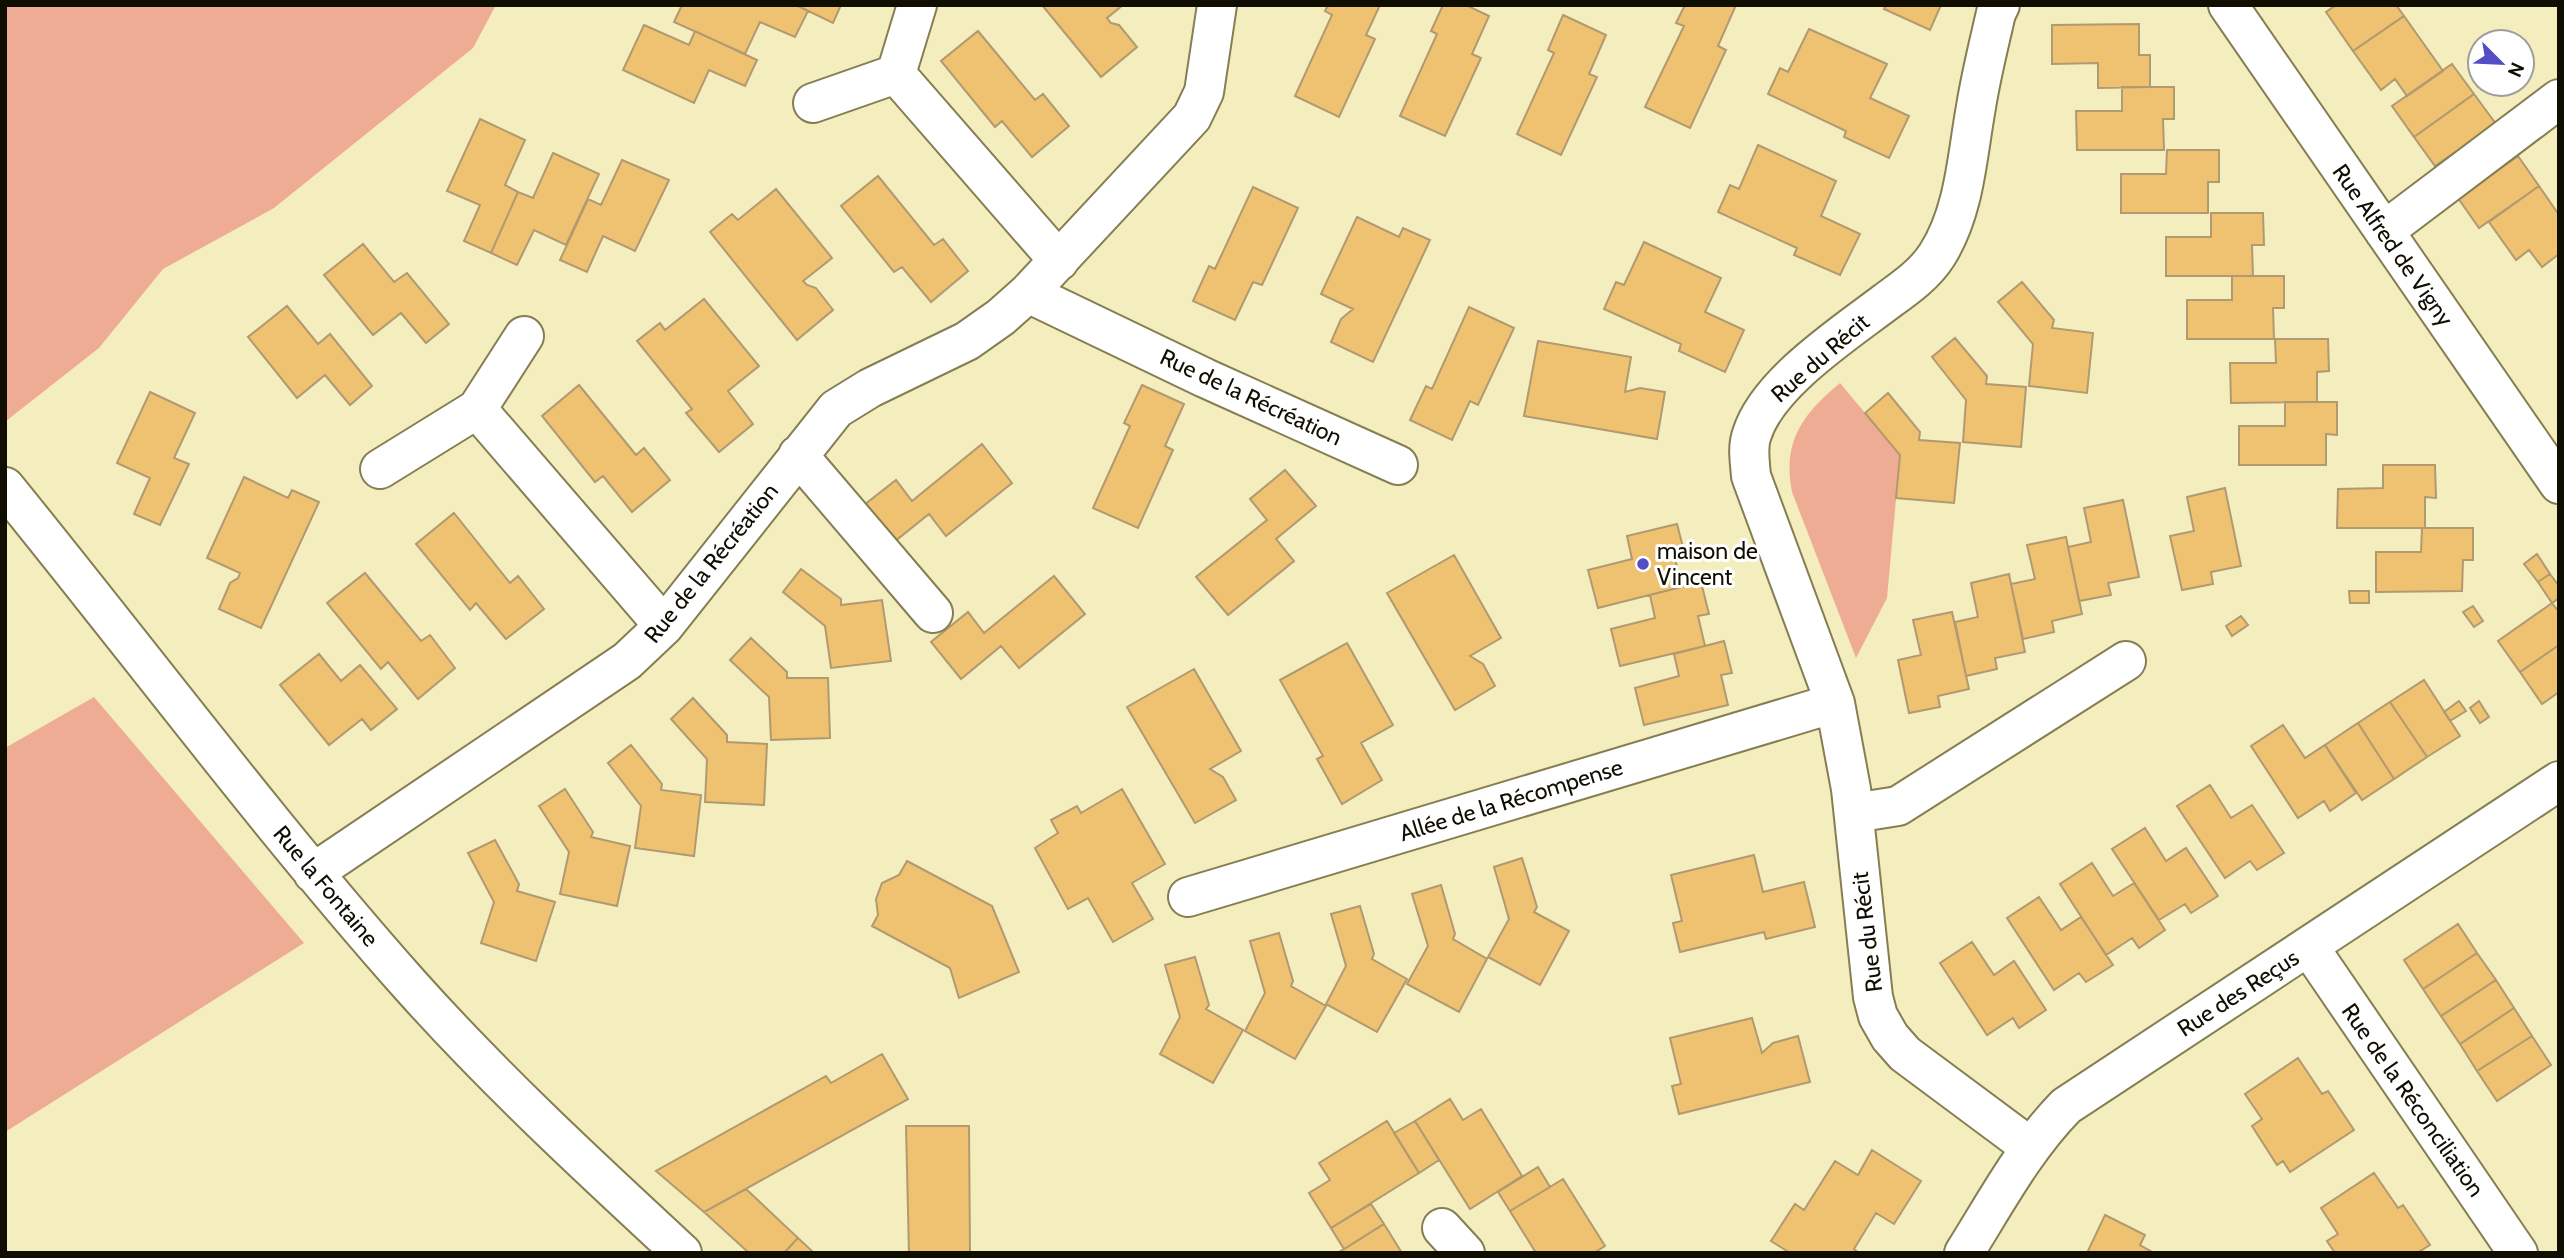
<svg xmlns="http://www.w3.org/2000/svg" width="2564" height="1258" viewBox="0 0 2564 1258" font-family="Cabin,sans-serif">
	<rect width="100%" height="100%" fill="#f4edbd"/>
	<path fill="#eeac95" d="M5 5H496L473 48 274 208 163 269 99 348 6 421Z
		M1840 383 1900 455 1887 598 1856 658 1792 492C1782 441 1803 414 1840 383Z
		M94 697 304 943 5 1132V748Z"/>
	<path fill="#efc272" stroke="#b19970" stroke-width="2" d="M682 5H796L808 11 795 37 760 22 745 54 674 22Z
		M796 5H841L833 23Z
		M1042 5H1123L1107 18 1111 23 1119 25 1137 47 1101 77Z
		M1328 5H1380L1366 35 1375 39 1339 117 1295 96 1332 15 1325 11Z
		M1443 5H1466L1489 16 1472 54 1481 58 1445 136 1400 116 1437 34 1431 31Z
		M1685 5H1736L1718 46 1726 50 1690 128 1645 107 1684 26 1676 23Z
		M1886 5H1941L1930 30 1884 9Z
		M2336 5H2396L2404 16 2353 51 2326 12Z
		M1563 15 1606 35 1589 74 1597 77 1561 155 1517 134 1554 53 1548 50Z
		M2404 16 2443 71 2407 96 2395 79 2381 90 2353 51Z
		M2139 24V55H2150V87L2098 88V63L2052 64V25Z
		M644 25 689 45 695 31 757 60 745 86 709 70 694 103 623 70Z
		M1809 29 1887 64 1870 98 1909 116 1889 158 1844 137 1846 131 1768 94 1780 68 1788 72Z
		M978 31 1035 100 1043 94 1069 126 1032 157 1002 121 995 127 941 61Z
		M2452 64 2474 94 2414 137 2392 106Z
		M2122 87H2174V119H2163L2164 150H2077L2076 111H2122Z
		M2474 94 2496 124 2435 166 2414 137Z
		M480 119 525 140 505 185 518 192 491 253 464 241 480 205 447 191Z
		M1758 145 1836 181 1821 216 1860 234 1840 275 1794 255 1797 248 1718 212 1730 185 1739 189Z
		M2167 150H2219V182H2208V213H2121V174H2166Z
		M553 153 599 174 566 245 534 230 517 265 491 253 518 192 533 198Z
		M2518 156 2539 186 2479 228 2458 198Z
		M622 160 669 180 635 251 603 236 587 272 560 260 588 199 601 205Z
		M878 176 934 245 943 239 968 271 931 302 902 267 894 272 841 206Z
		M2539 186 2559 215V254L2542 267 2529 250 2516 260 2489 222Z
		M1253 187 1298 208 1262 285 1253 282 1235 320 1193 301 1209 266 1215 269Z
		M776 189 832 258 803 281 807 285 816 288 833 310 797 340 710 232 732 214 738 220Z
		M2211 213H2263L2264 245H2252L2253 276H2166V237H2211Z
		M1357 217 1399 237 1403 228 1430 240 1373 362 1331 342 1341 319 1353 309 1321 294Z
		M1644 242 1721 278 1705 312 1744 330 1725 372 1679 351 1681 344 1604 309 1616 282 1624 285Z
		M363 244 394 282 407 273 449 324 426 343 401 313 373 335 324 275Z
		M2232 276H2284V308H2273L2274 339H2187V300H2232Z
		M2022 282 2054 320 2052 328 2093 333 2087 393 2029 386 2033 344 1998 302Z
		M704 299 759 366 728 391 753 424 719 452 686 413 692 409 637 341 660 323 665 330Z
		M287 306 318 344 330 334 372 386 350 405 325 375 297 398 248 337Z
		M1469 307 1514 328 1478 405 1470 401 1452 440 1410 420 1426 386 1432 389Z
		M1955 338 1987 376 1986 384 2026 387 2021 447 1963 442 1966 400 1932 357Z
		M2275 339H2328L2329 371 2317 372V402L2231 403 2230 363H2276Z
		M1538 341 1631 357 1625 392 1640 388 1665 392 1657 439 1524 416Z
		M579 385 636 455 644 448 670 480 632 512 603 476 595 482 542 416Z
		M1142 385 1184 404 1165 446 1173 450 1138 528 1093 508 1130 426 1124 423Z
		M150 392 195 413 174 458 189 464 160 525 134 514 150 478 117 463Z
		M1888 393 1920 432 1919 440 1960 443 1954 503 1896 498 1900 455 1865 413Z
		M2285 402H2337V435L2326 434V465H2239V426H2285Z
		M982 444 1012 483 946 536 929 514 889 546 859 509 896 480 912 501Z
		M2383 465H2435L2436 498 2425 497V528H2337L2338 489 2383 488Z
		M1285 470 1316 506 1276 539 1294 561 1228 615 1196 577 1267 520 1250 499Z
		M244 477 288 498 292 490 319 502 261 628 219 609 230 583 238 578 240 573 207 558Z
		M2225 488 2241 566 2211 572 2213 584 2182 590 2170 536 2194 531 2187 497Z
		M2123 500 2139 577 2108 583 2111 595 2079 601 2068 547 2091 542 2084 508Z
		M454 513 510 583 518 576 544 609 506 639 476 603 470 610 416 544Z
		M1677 524 1685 555 1675 557 1681 587 1598 608 1588 570 1632 559 1627 536Z
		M2422 528H2473V560H2463L2462 591 2376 592V552H2421Z
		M2066 537 2082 614 2052 621 2054 632 2023 639 2011 584 2035 579 2027 545Z
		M2537 554 2550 574 2538 582 2524 564Z
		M1454 555 1501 638 1470 656 1483 664 1495 686 1455 710 1387 593Z
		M801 569 841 599V605L882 600 891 661 831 668 825 626 783 592Z
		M365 573 421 641 430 635 455 668 418 699 388 662 381 669 327 603Z
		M2009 574 2025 652 1995 658 1997 669 1966 676 1955 622 1978 617 1971 583Z
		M2550 574 2559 586V598L2552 603 2538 582Z
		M1054 576 1085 614 1019 668 1001 646 961 679 931 642 968 612 984 633Z
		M1701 582 1709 614 1698 616 1705 646 1620 666 1611 629 1655 618 1650 595Z
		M2349 591H2369V603H2350Z
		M2552 603 2559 612V645L2520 672 2498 641Z
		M2473 606 2483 621 2474 627 2463 612Z
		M1952 612 1969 689 1938 696 1940 707 1909 713 1898 660 1921 655 1913 620Z
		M2241 616 2248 625 2232 636 2226 626Z
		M751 638 787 672V678H828L830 738 771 740 769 697 730 660Z
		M1724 641 1732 673 1721 675 1728 705 1644 725 1635 688 1679 676 1674 654Z
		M1347 643 1393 725 1361 743 1382 780 1342 804 1317 759 1323 756 1280 680Z
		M2559 645V692L2542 704 2520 672Z
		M319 654 341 681 360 665 397 709 371 730 362 719 329 745 280 685Z
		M1194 669 1241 751 1210 769 1223 777 1236 800 1195 823 1127 707Z
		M2424 680 2460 736 2427 757 2390 702Z
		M693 698 727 735V742L767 744 764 805 705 802 707 759 671 719Z
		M2459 701 2466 711 2450 721 2444 712Z
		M2479 701 2489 717 2480 723 2470 708Z
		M2390 702 2427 757 2394 779 2358 723Z
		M2358 723 2394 779 2362 800 2325 745Z
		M2283 725 2305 758 2325 745 2356 793 2330 811 2324 801 2298 818 2251 746Z
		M631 745 662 784 661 790 701 795 694 856 635 848 641 806 608 763Z
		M2210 785 2231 818 2252 805 2284 853 2257 870 2250 861 2225 878 2177 806Z
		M565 789 593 832 591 837 630 846 617 906 560 894 569 852 539 806Z
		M1122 789 1165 864 1132 883 1153 919 1113 942 1088 898 1068 909 1035 848 1058 833 1051 820 1077 806 1081 813Z
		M2145 828 2166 861 2186 848 2218 896 2191 913 2185 904 2159 920 2112 849Z
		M495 840 519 884 517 891 555 902 536 961 481 943 494 902 468 853Z
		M1754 855 1763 892 1804 882 1815 927 1766 939 1764 932 1680 952 1673 923 1682 921 1671 875Z
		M1522 858 1537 907 1534 912 1569 931 1540 985 1488 957 1509 919 1494 867Z
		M907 861 992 906 1019 972 959 998 950 968 872 926 878 915 876 899 882 883 899 875Z
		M2092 863 2113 896 2134 883 2165 930 2139 948 2132 938 2106 955 2060 884Z
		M1441 885 1455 934 1453 939 1487 959 1459 1012 1407 984 1428 946 1412 894Z
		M2039 897 2061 930 2081 917 2113 965 2086 982 2079 973 2054 990 2007 918Z
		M1360 906 1374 954 1372 959 1407 979 1377 1032 1326 1004 1346 966 1331 914Z
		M2458 924 2477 953 2423 989 2404 960Z
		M1279 933 1293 981 1291 986 1326 1006 1295 1059 1245 1031 1265 993 1250 941Z
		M1972 942 1994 975 2014 961 2046 1010 2019 1028 2013 1018 1987 1035 1940 963Z
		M2477 953 2496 980 2441 1016 2423 989Z
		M1195 957 1209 1005 1206 1009 1243 1030 1213 1083 1160 1054 1180 1017 1165 965Z
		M2496 980 2514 1008 2460 1044 2441 1016Z
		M2514 1008 2532 1036 2477 1071 2460 1044Z
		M1752 1018 1762 1053 1773 1043 1798 1036 1810 1082 1679 1114 1672 1086 1681 1084 1670 1038Z
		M2532 1036 2551 1065 2497 1101 2477 1071Z
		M882 1054 908 1099 704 1212 656 1171 826 1076 831 1083Z
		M2298 1058 2322 1094 2328 1091 2354 1130 2290 1172 2283 1161 2277 1165 2252 1126 2262 1119 2245 1094Z
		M1450 1099 1463 1120 1481 1109 1522 1176 1470 1209 1415 1121Z
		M1387 1121 1419 1173 1331 1228 1309 1193 1330 1180 1319 1163Z
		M1415 1121 1439 1160 1419 1173 1394 1133Z
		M906 1126H969L970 1253H909Z
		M1872 1150 1921 1181 1894 1224 1876 1213 1854 1249 1859 1253H1790L1771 1241 1795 1204 1804 1210 1835 1161 1858 1175Z
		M1538 1167 1550 1187 1510 1211 1498 1192Z
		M2374 1173 2398 1208 2403 1205 2430 1245 2417 1253H2335L2327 1241 2338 1234 2321 1208Z
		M1563 1179 1605 1246 1594 1253H1536L1510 1211Z
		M746 1189 798 1238 784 1253H749L704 1212Z
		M1371 1204 1384 1224 1344 1249 1331 1228Z
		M2105 1215 2145 1235 2140 1245 2154 1253H2087Z
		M1384 1224 1402 1253H1337L1344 1249Z
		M798 1238 814 1253H784Z"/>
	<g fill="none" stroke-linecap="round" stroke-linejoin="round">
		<g stroke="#857e52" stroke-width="42">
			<path id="minor" d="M917 5 896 74 1059 261
				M2000 5 1996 13C1989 44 1981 75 1976 107 1967 156 1965 211 1937 255 1925 274 1905 288 1887 301 1845 333 1768 383 1752 434 1747 447 1750 462 1751 476L1835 703 1851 789 1873 997 1878 1016 1890 1037 1905 1054 2030 1147
				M2228 5 2559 484
				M813 103 896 74
				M2384 231 2559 99
				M1028 293 1205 378 1398 465
				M524 336 477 409 664 626
				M798 455 933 613
				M380 469 477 409
				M5 487C140 653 268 825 410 985 495 1080 588 1166 682 1253
				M1854 813 1898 806 2126 661
				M313 873 627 661 664 626 836 409 870 388 967 341 1001 317 1028 293 1192 117 1204 92 1217 5
				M1188 897 1835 703
				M2309 947 2518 1253
				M1442 1228 1465 1253
				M1964 1253C1996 1202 2024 1149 2066 1106L2559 781"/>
		</g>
		<use href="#minor" stroke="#fff" stroke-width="38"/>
	</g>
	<circle fill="#544dc4" stroke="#fff" stroke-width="2.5" cx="1643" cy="564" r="7"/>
	<g text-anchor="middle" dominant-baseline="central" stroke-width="6" stroke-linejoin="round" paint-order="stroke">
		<g font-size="23" fill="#100d01" stroke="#fff">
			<text transform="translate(2393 245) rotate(55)">Rue Alfred de Vigny</text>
			<text transform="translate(1820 358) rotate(-41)">Rue du Récit</text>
			<text transform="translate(1251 397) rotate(25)">Rue de la Récréation</text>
			<text transform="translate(711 563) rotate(-51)">Rue de la Récréation</text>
			<text transform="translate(1511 800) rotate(-17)">Allée de la Récompense</text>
			<text transform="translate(326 886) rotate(50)">Rue la Fontaine</text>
			<text transform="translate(1867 932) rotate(-97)">Rue du Récit</text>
			<text transform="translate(2238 993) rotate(-33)">Rue des Reçus</text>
			<text transform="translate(2413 1100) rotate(55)">Rue de la Réconciliation</text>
		</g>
		<g font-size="23" fill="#100d01" stroke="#fff" text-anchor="start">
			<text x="1657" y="551">maison de<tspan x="1657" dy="26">Vincent</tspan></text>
		</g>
	</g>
	<rect width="2564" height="1258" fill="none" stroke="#100d01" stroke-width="14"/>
	<g transform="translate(2501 63) rotate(114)"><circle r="33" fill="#ffffff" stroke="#9f9e99" stroke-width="2"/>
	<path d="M0-5L12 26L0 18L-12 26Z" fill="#544dc4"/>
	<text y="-10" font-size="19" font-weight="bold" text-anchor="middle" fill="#100d01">N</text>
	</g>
</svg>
